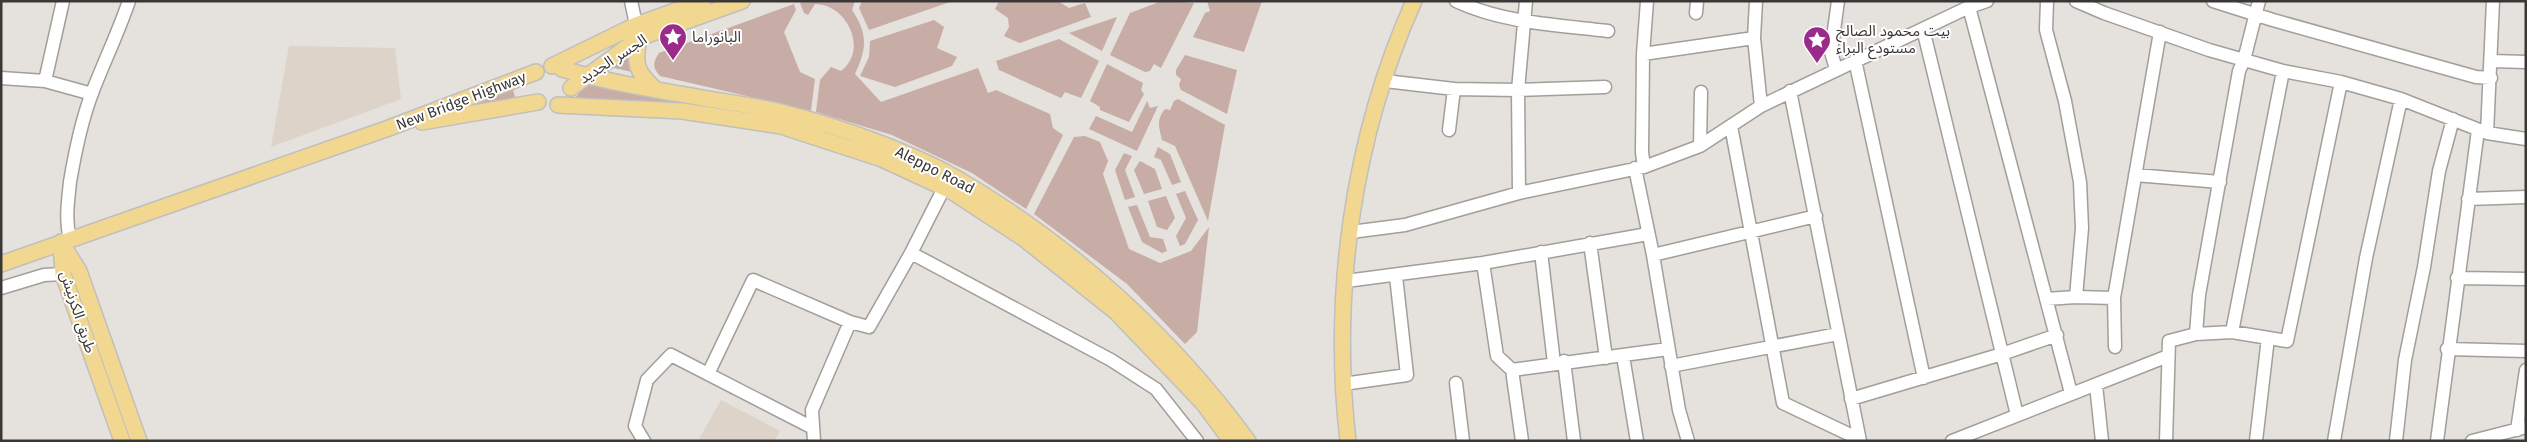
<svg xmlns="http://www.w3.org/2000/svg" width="2527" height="442" viewBox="0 0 2527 442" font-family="'Fira Sans','Noto Sans Arabic',sans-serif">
	<rect width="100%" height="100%" fill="#e5e1dc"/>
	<path fill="#ddd3c8" d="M289 46 395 48 401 99 271 147Z
		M721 400 780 431 775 441H698Z"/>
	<path fill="#c8aca6" d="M804 1H855L852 10C868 34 867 48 855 74L881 102 978 68 988 93 996 90 1050 114 1053 128 1063 135 1026 209 972 173 892 135 816 112 820 80 831 67 841 71C869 50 847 4 815 4L808 15 804 13 800 3Z
		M862 1H953L869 30 859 8Z
		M999 1H1058L1069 8 1085 3 1091 17 1020 43 1004 36 1009 27 1008 18 995 9Z
		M1162 1 1194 3 1161 68 1154 64 1150 71 1145 72 1110 55 1130 13Z
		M1207 1H1262L1244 52 1193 37 1205 13 1210 11Z
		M794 4 796 10 784 32 800 72 815 79 811 111 660 76C652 67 653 62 659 53Z
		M1117 17 1102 51 1069 33Z
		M934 20 944 27 937 48 957 57 952 66 895 87 860 76 869 57 870 41Z
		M1059 39 1099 61 1081 98 1065 92 1061 98 999 70 996 61Z
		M631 53 632 72 610 67Z
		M1185 55 1237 70 1227 114 1181 90 1179 85 1181 79 1176 75V70Z
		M1107 64 1143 83 1141 90 1144 94 1129 122 1100 110V107L1090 101Z
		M591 80 764 114 843 136 945 178 1027 230 1086 277 1051 251 944 180 897 158 842 138 574 99Z
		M512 86 516 101 422 119Z
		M1178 99 1225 125 1208 221 1175 146 1162 140C1159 127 1156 120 1165 109L1170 110 1174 101Z
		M1147 101 1150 108 1158 106 1137 151 1089 129 1096 116 1132 132Z
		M1085 136 1100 142 1108 161 1103 174 1129 249 1160 263 1191 251 1209 227 1197 332 1185 344 1127 284 1034 214 1074 137Z
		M1158 147 1170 154 1181 182 1172 185 1161 160 1154 157Z
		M1124 153 1132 156 1125 170 1135 197 1125 200 1115 170Z
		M1140 161 1155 169 1162 189 1144 194 1134 170Z
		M1185 191 1198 220 1185 244 1180 246 1176 236 1186 218 1176 194Z
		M1166 196 1175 218 1167 230 1157 227 1148 201Z
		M1137 205 1150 237 1163 239 1167 251 1162 253 1142 242 1128 207Z"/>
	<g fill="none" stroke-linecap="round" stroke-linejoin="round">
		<g stroke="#a29e99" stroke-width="15">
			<path id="minor" d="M631 1 638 34
				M1456 1C1503 23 1557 25 1608 31
				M1756 1 1754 38 1761 106
				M2047 1 2046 30 2065 101 2080 182 2082 228 2076 297
				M2076 1 2104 13 2209 50 2283 71 2341 82 2401 99 2487 133 2526 139
				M2213 1 2273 20 2476 77 2491 78
				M1969 7 2071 393
				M1696 13 1697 1
				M1923 29 2017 415
				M1643 54 1754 38
				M1855 60 1924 378
				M2492 61 2526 62
				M1836 69 1831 52 1838 1
				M1 78 45 81 92 94
				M45 81 63 1
				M1385 81 1454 89 1518 90 1605 87
				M1790 91 1860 441
				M1731 126 1783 403 1859 439
				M1449 130 1454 89
				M2487 133 2493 1
				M1700 146 1701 92
				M1644 167 1642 152 1643 54 1647 1
				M1635 168 1653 255 1679 410 1688 441
				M2135 175 2220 182
				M1519 193 1518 90 1526 1
				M2468 199 2526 197
				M1351 232 1405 225 1519 193 1644 167 1700 146 1761 106 1969 7 1987 1
				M70 239C65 220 68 202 70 182 75 152 81 122 92 93 104 62 118 33 129 1
				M1590 243 1606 358
				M1541 252 1554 363
				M911 253 1111 360 1156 389 1197 441
				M1653 255 1816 216
				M1483 263 1497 356 1512 370 1668 349
				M2457 278 2526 279
				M1346 281 1483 263 1648 234
				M1 288 44 275 63 274
				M2046 299 2076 297 2114 298
				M2232 332 2283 71
				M2196 334 2199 295 2239 71 2244 60 2259 1
				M2115 347 2114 298 2160 32
				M2447 349 2526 351
				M1623 356 1637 441
				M1564 361 1574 441
				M1671 366 1838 334
				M1512 370 1522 441
				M708 374 753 280 850 322 869 327 911 253 944 188
				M1456 383 1463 441
				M1343 384 1407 375 1396 276
				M2096 385 2102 441
				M1851 399 2002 354 2057 335
				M2517 430 2526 370
				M644 441 635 426 647 380 671 355 813 428
				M814 441 812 410 850 322
				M1952 441 2168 356
				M2166 441 2169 341 2196 334 2232 332 2287 341 2341 82
				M2256 441 2268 338
				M2334 441 2366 258 2401 99
				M2396 441 2405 360 2424 267 2439 171 2453 119
				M2437 441 2478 130
				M2472 441 2523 428"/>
		</g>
		<g stroke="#c0bfbf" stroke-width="18">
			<path id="major" d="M639 38C634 66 636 71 656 90
				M552 66 636 25 703 1
				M562 69C614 84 668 92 721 101 742 105 764 107 785 113 840 127 909 151 958 179 1071 245 1171 336 1248 441
				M571 88 639 38 742 1
				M558 105 682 111 781 126 882 159 951 191 1023 238 1116 312 1203 403 1231 441
				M422 122 538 102
				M61 242 79 271 139 441
				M61 244 63 274 122 441
				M1 264 389 128 536 72
				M1348 441C1331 293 1353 137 1414 1"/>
		</g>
		<use href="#minor" stroke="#fff" stroke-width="12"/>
		<use href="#major" stroke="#f2d790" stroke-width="15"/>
	</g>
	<defs>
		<g id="sight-pin" transform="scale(1.4375)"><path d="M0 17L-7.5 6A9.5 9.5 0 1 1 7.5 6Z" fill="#9b2b8a" stroke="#fff"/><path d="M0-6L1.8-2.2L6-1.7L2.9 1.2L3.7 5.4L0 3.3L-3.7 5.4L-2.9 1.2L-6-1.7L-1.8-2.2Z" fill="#fff"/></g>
	</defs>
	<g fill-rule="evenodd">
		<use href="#sight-pin" x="673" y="37"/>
		<use href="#sight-pin" x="1817" y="40"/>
	</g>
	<g text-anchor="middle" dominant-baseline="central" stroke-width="4" stroke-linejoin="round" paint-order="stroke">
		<g font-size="15" fill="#3a3836" stroke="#fff" text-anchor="start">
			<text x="1836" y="31">بيت محمود الصالح<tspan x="1836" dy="17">مستودع البراء</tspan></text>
			<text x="692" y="37">البانوراما</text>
		</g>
		<g font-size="15" fill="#3a3836" stroke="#fff">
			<text transform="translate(613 59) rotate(-33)">الجسر الجديد</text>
			<text transform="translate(461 101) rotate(-21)">New Bridge Highway</text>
			<text transform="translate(935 170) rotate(27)">Aleppo Road</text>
			<text transform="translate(78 312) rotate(72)">طريق الكرنيش</text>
		</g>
	</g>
	<rect width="2527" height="442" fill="none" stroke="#3a3836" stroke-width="5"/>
</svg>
